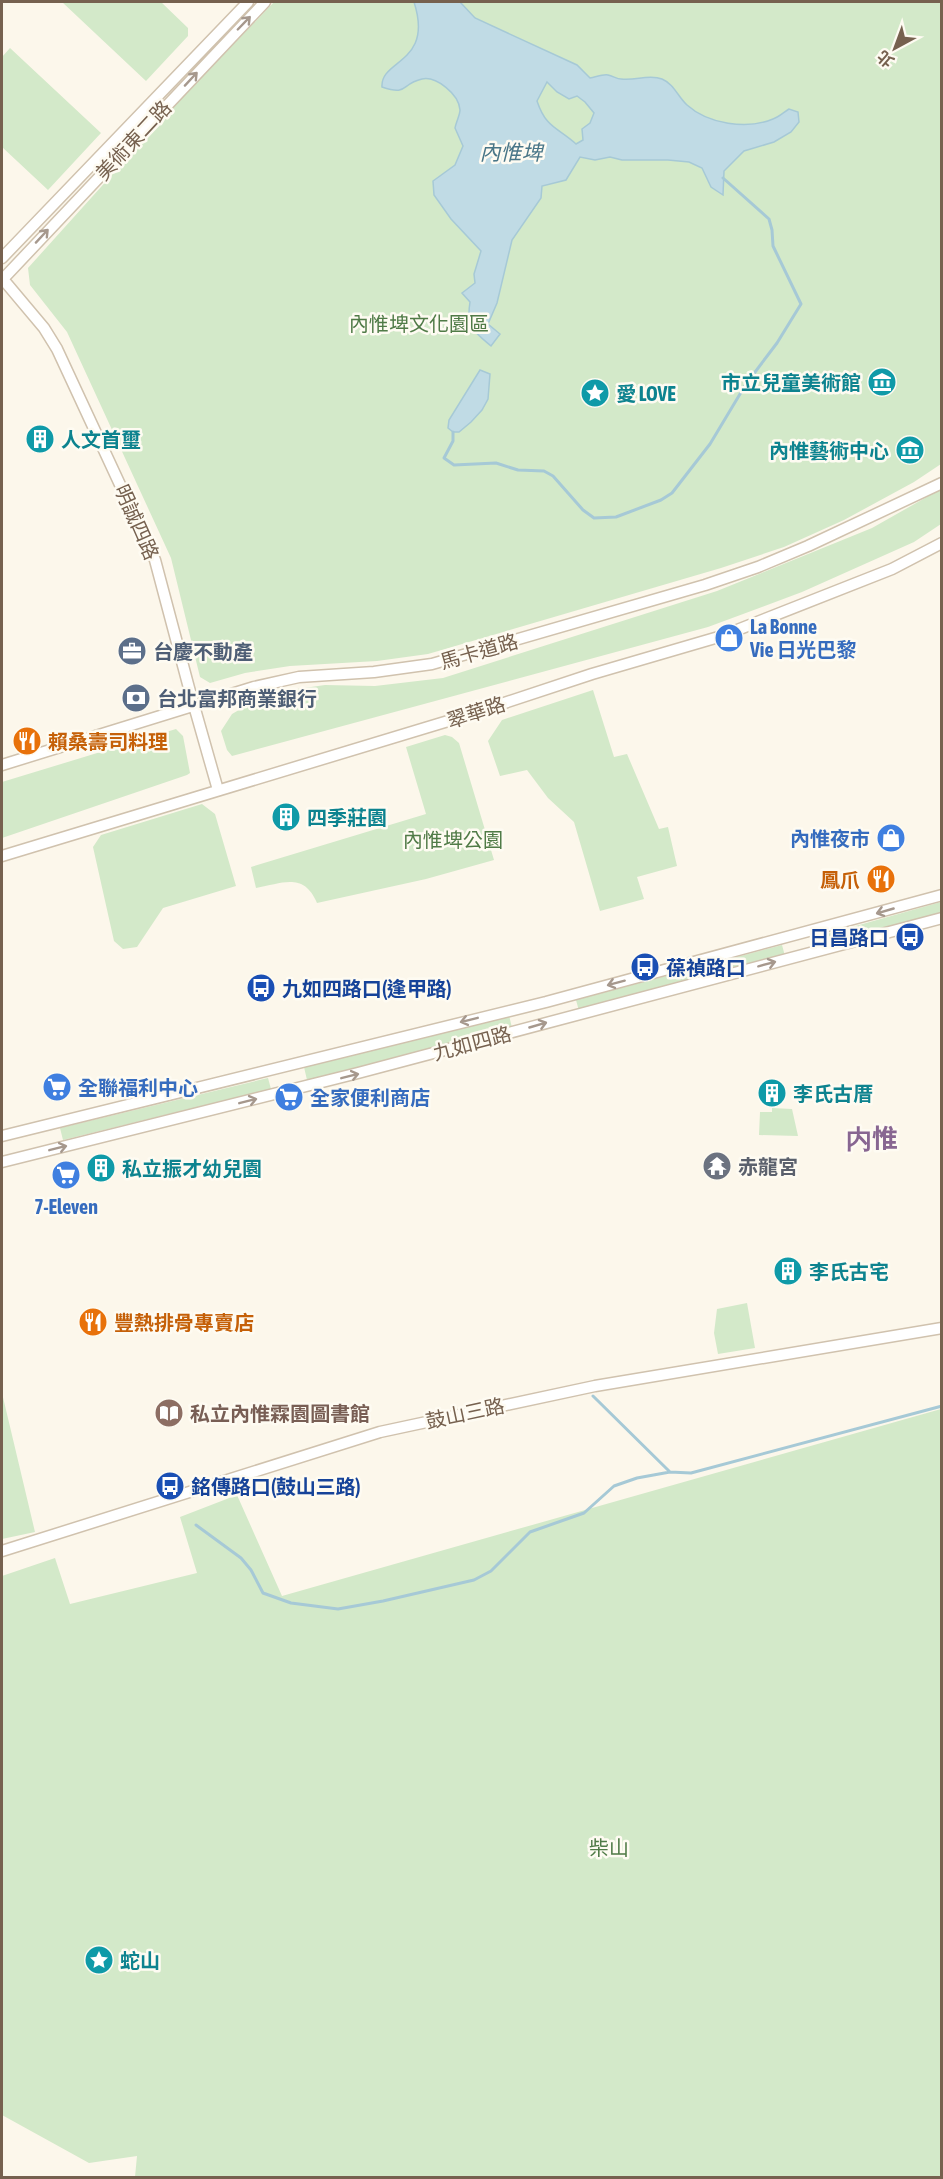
<svg xmlns="http://www.w3.org/2000/svg" width="943" height="2179" viewBox="0 0 943 2179" font-family="'Asap Condensed','Noto Sans TC',sans-serif">
	<rect width="100%" height="100%" fill="#fcf7eb"/>
	<path fill="#d3e9c9" d="M62 2H161L188 28V36L146 81Z
		M274 2H941V464L914 482 844 520 784 547 721 568 428 654 377 661 290 666 245 673 210 683 200 677 171 558 67 332 30 285 28 268 164 117Z
		M10 48 101 133 48 190 2 147V57Z
		M941 489V524L914 542 802 592 708 627 232 756 227 750 221 731 232 714 251 703 290 690 325 685 375 686 443 678 717 591 872 528Z
		M593 690 614 757 627 754 659 829 668 827 677 866 637 877 644 899 600 911 574 822 548 798 527 770 500 776 488 741 502 720Z
		M176 729 183 736 190 773 187 775 2 838V782Z
		M445 735 452 737 459 743 494 860 426 879 317 903C304 872 283 883 256 888L251 867 426 814 406 747Z
		M202 804 215 814 236 886 163 908 137 947 123 949 114 941 93 847 101 835Z
		M941 902V913L823 947 820 936Z
		M782 945 785 956 579 1011 576 1000Z
		M509 1015 512 1028 307 1080 304 1067Z
		M268 1078 271 1089 63 1140 60 1128Z
		M772 1108 792 1109 798 1136 759 1135 760 1112H772Z
		M747 1303 755 1348 718 1354 714 1333 717 1309Z
		M2 1393 35 1532 2 1539Z
		M941 1409V2177H135L137 2156 89 2163 2 2115V1576L55 1558 70 1604 197 1573 180 1517 237 1495 282 1596Z"/>
	<path fill="#c0dbe5" stroke="#a6c9d6" stroke-width="1.5" fill-rule="evenodd" d="M414 2H460L475 18 577 65 590 78C596 77 603 74 608 75 613 76 617 79 621 79 635 81 649 74 662 79 674 84 678 97 687 105 708 124 747 130 773 119 779 117 784 112 789 109L798 112 799 122 791 132 774 142 744 151 724 171 723 195 711 187 702 168 689 162 668 160H622L610 157 595 160 580 157 566 180 542 186 541 198 512 240 497 303 488 324 500 334 491 346C473 331 466 327 470 302L462 293 475 283 474 274 481 251 451 219 434 195 433 181 455 165 463 146 455 128C456 122 460 115 460 110 459 94 436 76 422 79 400 84 409 96 382 87 380 59 434 64 414 2ZM547 82 557 92 569 99 577 96 585 102 594 113 590 123 582 129 583 140 576 144C557 127 546 128 537 101Z
		M480 370 490 374 488 399 482 410 471 422 459 432H453L448 428 449 420Z"/>
	<g fill="none" stroke-linecap="round" stroke-linejoin="round">
		<path stroke="#a6c9d6" stroke-width="3" d="M453 432V441L444 458 454 465 496 463 518 470 544 471 553 476 583 510 594 518 616 517 661 500 672 493 710 444 746 384 777 343 801 304 773 246 772 230 769 219 723 178
			M593 1396 670 1472
			M196 1525 241 1558 251 1570 263 1593 291 1603 338 1609 383 1601 474 1580 491 1571 530 1532 584 1513 614 1486 637 1478 670 1472 691 1473 942 1406"/>
		<g stroke="#d0c2ae" stroke-width="13">
			<path id="secondary" d="M2 258 248 2
				M2 278 44 328 57 349 155 560 189 688 218 790
				M2 280 265 2
				M2 765 254 687 299 677 374 672 432 664 705 585 758 567 808 546 942 483
				M2 856 468 715 592 674 722 636 892 569 942 543
				M2 1136 546 1002 942 895
				M2 1162 358 1073 942 918
				M2 1551 380 1432 595 1386 942 1328"/>
		</g>
		<use href="#secondary" stroke="#fff" stroke-width="10"/>
	</g>
	<defs><path id="oneway-shaft" d="M-6 0H5M1.5-3L5.5 0L1.5 3" fill="none" stroke-width="1.6" stroke-linecap="round" stroke-linejoin="round" transform="scale(1.5)"/></defs>
	<g stroke="#a6988d">
		<use href="#oneway-shaft" transform="translate(244 23) rotate(-46)"/>
		<use href="#oneway-shaft" transform="translate(191 79) rotate(-47)"/>
		<use href="#oneway-shaft" transform="translate(42 236) rotate(-47)"/>
		<use href="#oneway-shaft" transform="translate(885 911) rotate(164)"/>
		<use href="#oneway-shaft" transform="translate(767 964) rotate(-15)"/>
		<use href="#oneway-shaft" transform="translate(616 983) rotate(165)"/>
		<use href="#oneway-shaft" transform="translate(469 1020) rotate(166)"/>
		<use href="#oneway-shaft" transform="translate(538 1025) rotate(-16)"/>
		<use href="#oneway-shaft" transform="translate(350 1076) rotate(-14)"/>
		<use href="#oneway-shaft" transform="translate(248 1101) rotate(-14)"/>
		<use href="#oneway-shaft" transform="translate(58 1148) rotate(-14)"/>
	</g>
	<defs>
		<g id="museum-disc" transform="scale(1.5)"><circle r="9.5" fill="#0f9aa8" stroke="#fefbf2"/><path d="M0-6L6-3V-2H-6V-3ZM-5-1h2V3h-2ZM-1-1h2V3h-2ZM3-1h2V3H3ZM-6 4H6V6H-6Z" fill="#fff"/></g>
		<g id="sight-disc" transform="scale(1.5)"><circle r="9.5" fill="#0f9aa8" stroke="#fefbf2"/><path d="M0-6L1.8-2.2L6-1.7L2.9 1.2L3.7 5.4L0 3.3L-3.7 5.4L-2.9 1.2L-6-1.7L-1.8-2.2Z" fill="#fff"/></g>
		<g id="building-disc" transform="scale(1.5)"><circle r="9.5" fill="#0f9aa8" stroke="#fefbf2"/><path d="M-4-6H4V6H1V3H-1V6H-4ZM-2.5-4.3h1.7v1.8h-1.7ZM.8-4.3h1.7v1.8H.8ZM-2.5-1h1.7V.8h-1.7ZM.8-1h1.7V.8H.8Z" fill="#fff"/></g>
		<g id="shop-disc" transform="scale(1.5)"><circle r="9.5" fill="#3f7fe0" stroke="#fefbf2"/><path d="M-5-2.5h2.3a2.7 3.5 0 0 1 5.4 0H5L5.5 6h-11ZM-1.5-2.5h3a1.5 2.3 0 0 0-3 0Z" fill="#fff"/></g>
		<g id="office-disc" transform="scale(1.5)"><circle r="9.5" fill="#5c6f8a" stroke="#fefbf2"/><path d="M-6-3h4V-5.5h4V-3h4V5H-6ZM-1-4.5V-3h2v-1.5ZM-6 0V1H6V0Z" fill="#fff"/></g>
		<g id="bank-disc" transform="scale(1.5)"><circle r="9.5" fill="#5c6f8a" stroke="#fefbf2"/><path d="M-6-4H6V4H-6ZM0-2.3a2.3 2.3 0 1 0 0 4.6a2.3 2.3 0 1 0 0-4.6Z" fill="#fff"/></g>
		<g id="restaurant-disc" transform="scale(1.5)"><circle r="9.5" fill="#e8710a" stroke="#fefbf2"/><path d="M-5-6h1v4h1v-4h1v4h1v-4h1v5L-1.5 .5V6h-2V.5L-5-1ZM5-6V6H3V1.5H1.5Q1.5-4 5-6Z" fill="#fff"/></g>
		<g id="bus-disc" transform="scale(1.5)"><circle r="9.5" fill="#1a4fb4" stroke="#fefbf2"/><path d="M-5-6H5V4H4V6H2V4H-2V6H-4V4H-5ZM-3.5-4V0h7V-4ZM-3.5 1.2v1.5H-2V1.2ZM2 1.2v1.5H3.5V1.2Z" fill="#fff"/></g>
		<g id="supermarket-disc" transform="scale(1.5)"><circle r="9.5" fill="#3f7fe0" stroke="#fefbf2"/><path d="M-6-5.5h2.5l.6 2H6L4.5 2H-2.5L-4.4-4H-6ZM-1.5 3.2a1.3 1.3 0 1 0 .1 0ZM3 3.2a1.3 1.3 0 1 0 .1 0Z" fill="#fff"/></g>
		<g id="temple-disc" transform="scale(1.5)"><circle r="9.5" fill="#6b7280" stroke="#fefbf2"/><path d="M0-6L5-2H3V0L6.5 2.5H4V6H1.5V3h-3V6H-4V2.5H-6.5L-3 0V-2H-5Z" fill="#fff"/></g>
		<g id="library-disc" transform="scale(1.5)"><circle r="9.5" fill="#8d6e63" stroke="#fefbf2"/><path d="M-6-4Q-3-5.5-.7-3.5V5Q-3 3-6 4ZM6-4Q3-5.5 .7-3.5V5Q3 3 6 4Z" fill="#fff"/></g>
	</defs>
	<g fill-rule="evenodd">
		<use href="#museum-disc" x="882" y="382"/>
		<use href="#sight-disc" x="595" y="393"/>
		<use href="#building-disc" x="40" y="439"/>
		<use href="#museum-disc" x="910" y="450"/>
		<use href="#shop-disc" x="729" y="638"/>
		<use href="#office-disc" x="132" y="651"/>
		<use href="#bank-disc" x="136" y="698"/>
		<use href="#restaurant-disc" x="27" y="741"/>
		<use href="#building-disc" x="286" y="817"/>
		<use href="#shop-disc" x="891" y="838"/>
		<use href="#restaurant-disc" x="881" y="879"/>
		<use href="#bus-disc" x="910" y="937"/>
		<use href="#bus-disc" x="645" y="967"/>
		<use href="#bus-disc" x="261" y="988"/>
		<use href="#supermarket-disc" x="57" y="1087"/>
		<use href="#building-disc" x="772" y="1093"/>
		<use href="#supermarket-disc" x="289" y="1097"/>
		<use href="#temple-disc" x="717" y="1166"/>
		<use href="#building-disc" x="101" y="1168"/>
		<use href="#supermarket-disc" x="66" y="1175"/>
		<use href="#building-disc" x="788" y="1271"/>
		<use href="#restaurant-disc" x="93" y="1322"/>
		<use href="#library-disc" x="169" y="1413"/>
		<use href="#bus-disc" x="170" y="1486"/>
		<use href="#sight-disc" x="99" y="1960"/>
	</g>
	<g text-anchor="middle" dominant-baseline="central" stroke-width="5" stroke-linejoin="round" paint-order="stroke">
		<g font-size="20" fill="#76614f" stroke="#fefbf2">
			<text transform="translate(133 140) rotate(-47)">美術東二路</text>
			<text transform="translate(137 522) rotate(66)">明誠四路</text>
			<text transform="translate(479 651) rotate(-16)">馬卡道路</text>
			<text transform="translate(476 712) rotate(-18)">翠華路</text>
			<text transform="translate(472 1043) rotate(-15)">九如四路</text>
			<text transform="translate(465 1413) rotate(-12)">鼓山三路</text>
		</g>
		<g font-size="20" fill="#507b47" stroke="#fefbf2">
			<text x="419" y="323">內惟埤文化園區</text>
			<text x="453" y="839">內惟埤公園</text>
			<text x="609" y="1847">柴山</text>
		</g>
		<g font-size="20" font-weight="bold" fill="#0d838f" stroke="#fefbf2" text-anchor="start">
			<text x="861" y="382" text-anchor="end">市立兒童美術館</text>
			<text x="616" y="393">愛 LOVE</text>
			<text x="61" y="439">人文首璽</text>
			<text x="889" y="450" text-anchor="end">內惟藝術中心</text>
			<text x="307" y="817">四季莊園</text>
			<text x="793" y="1093">李氏古厝</text>
			<text x="122" y="1168">私立振才幼兒園</text>
			<text x="809" y="1271">李氏古宅</text>
			<text x="120" y="1960">蛇山</text>
		</g>
		<g font-size="20" font-weight="bold" fill="#366cbe" stroke="#fefbf2" text-anchor="start">
			<text x="750" y="626">La Bonne<tspan x="750" dy="23">Vie 日光巴黎</tspan></text>
			<text x="870" y="838" text-anchor="end">內惟夜市</text>
			<text x="78" y="1087">全聯福利中心</text>
			<text x="310" y="1097">全家便利商店</text>
			<text x="66" y="1206" text-anchor="middle">7-Eleven</text>
		</g>
		<g font-size="20" font-weight="bold" fill="#4e5e75" stroke="#fefbf2" text-anchor="start">
			<text x="153" y="651">台慶不動產</text>
			<text x="157" y="698">台北富邦商業銀行</text>
		</g>
		<g font-size="20" font-weight="bold" fill="#c56008" stroke="#fefbf2" text-anchor="start">
			<text x="48" y="741">賴桑壽司料理</text>
			<text x="860" y="879" text-anchor="end">鳳爪</text>
			<text x="114" y="1322">豐熱排骨專賣店</text>
		</g>
		<g font-size="20" font-weight="bold" fill="#164399" stroke="#fefbf2" text-anchor="start">
			<text x="889" y="937" text-anchor="end">日昌路口</text>
			<text x="666" y="967">葆禎路口</text>
			<text x="282" y="988">九如四路口(逢甲路)</text>
			<text x="191" y="1486">銘傳路口(鼓山三路)</text>
		</g>
		<g font-size="20" font-weight="bold" fill="#5b616d" stroke="#fefbf2" text-anchor="start">
			<text x="738" y="1166">赤龍宮</text>
		</g>
		<g font-size="20" font-weight="bold" fill="#785e54" stroke="#fefbf2" text-anchor="start">
			<text x="190" y="1413">私立內惟霖園圖書館</text>
		</g>
		<g font-size="21" font-style="italic" fill="#497688" stroke="#fefbf2">
			<text x="511" y="152">內惟埤</text>
		</g>
		<g font-size="26" font-weight="bold" fill="#886691" stroke="#fefbf2">
			<text x="872" y="1139">内惟</text>
		</g>
	</g>
	<rect width="943" height="2179" fill="none" stroke="#76614f" stroke-width="6"/>
	<g transform="translate(895 48) rotate(221)" stroke="#fefbf2" stroke-width="4.5" paint-order="stroke">
	<path d="M0-4.5L10 22L0 15L-10 22Z" fill="#76614f"/>
	<text y="-9" font-size="16" font-weight="bold" text-anchor="middle" fill="#76614f">北</text>
	</g>
</svg>
